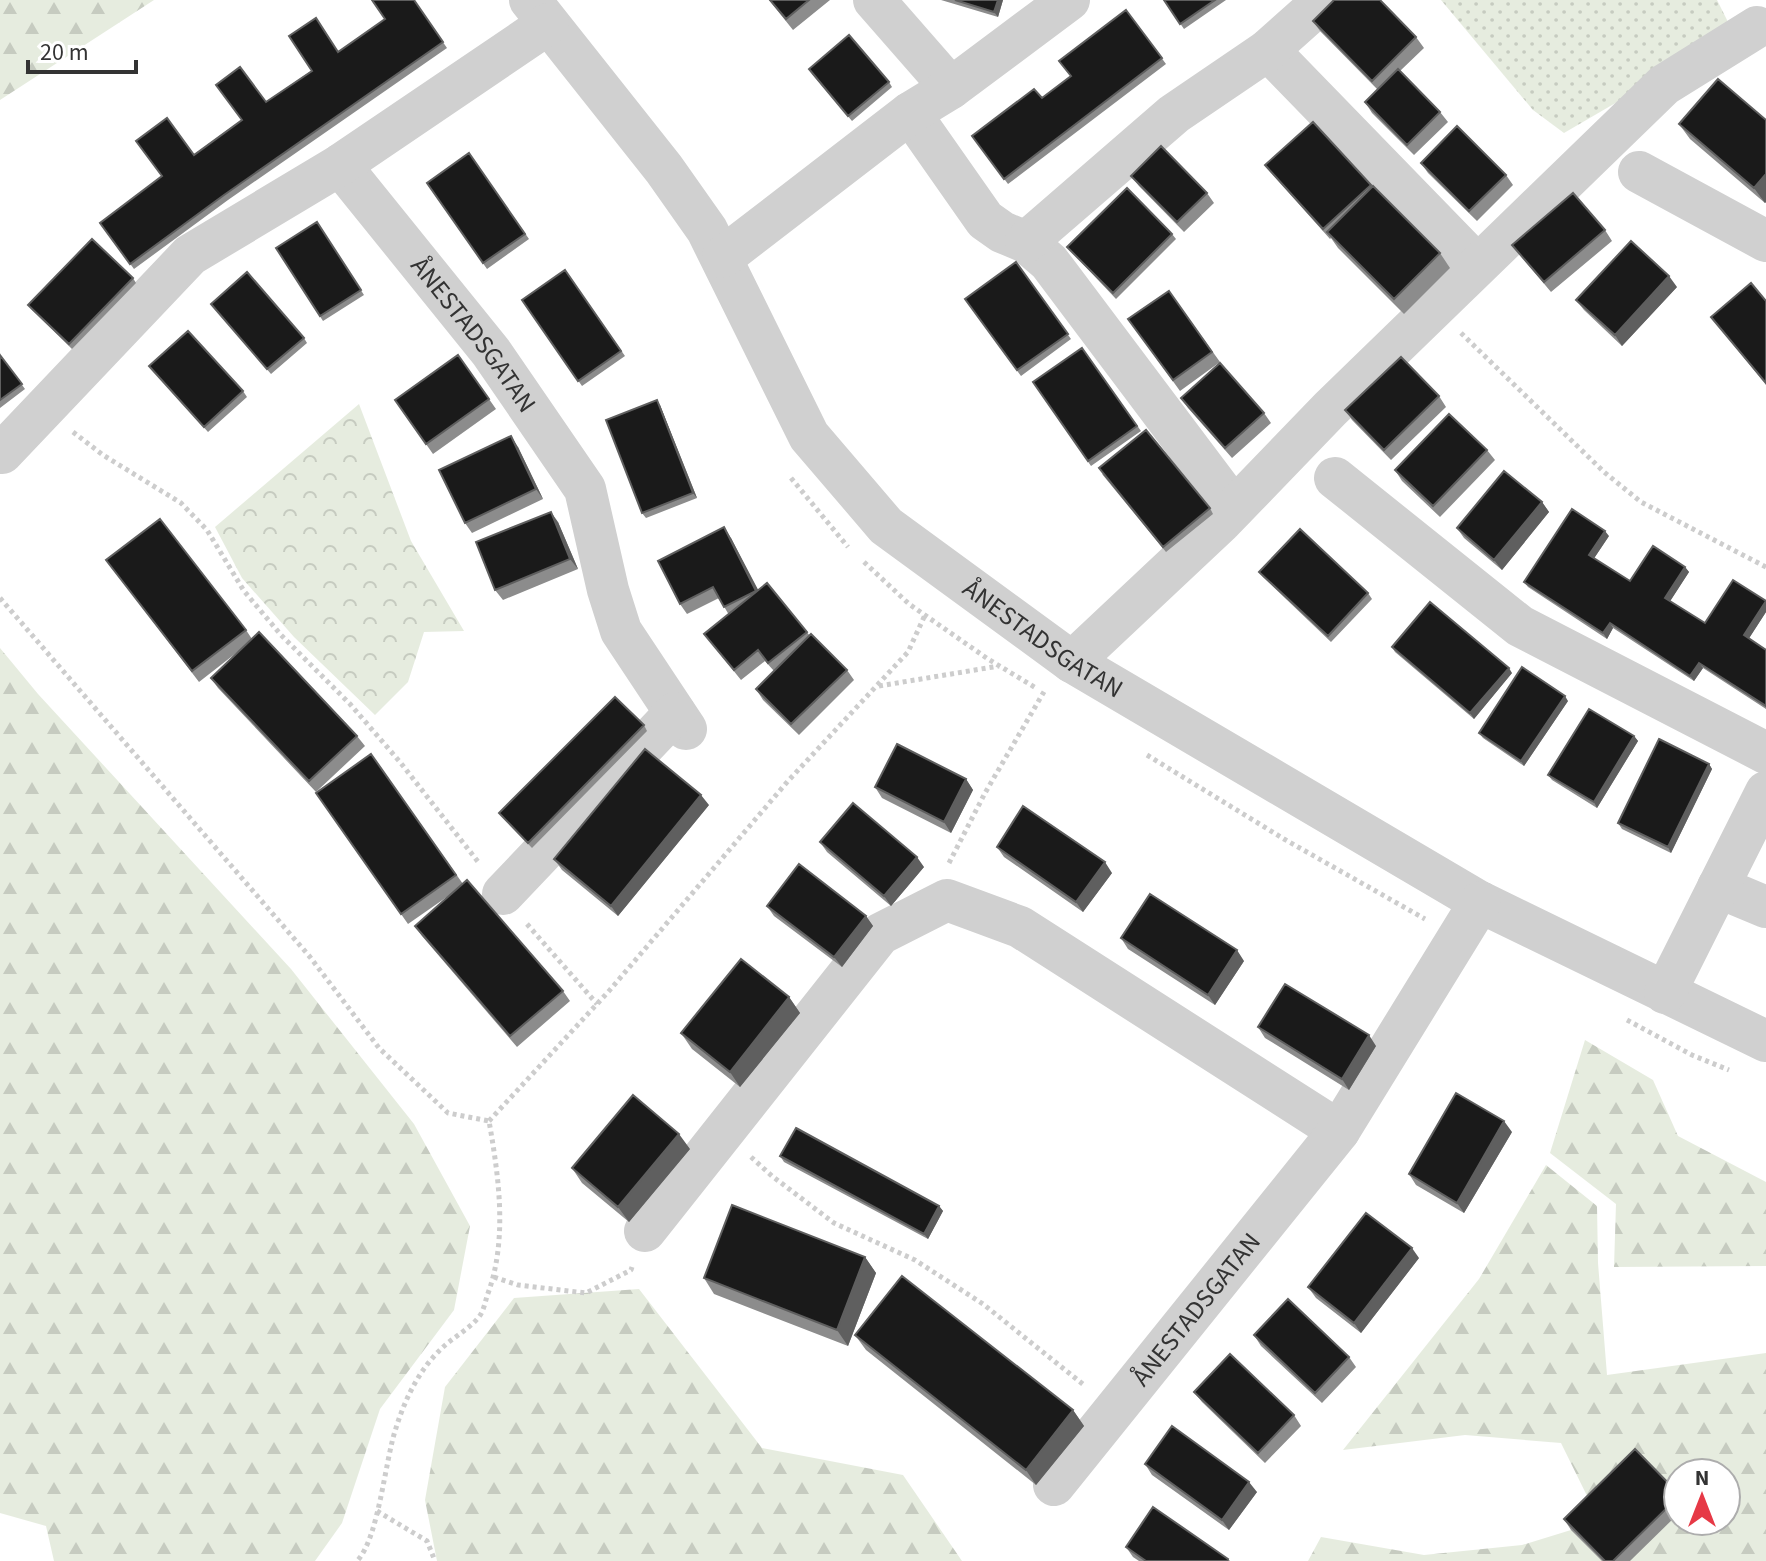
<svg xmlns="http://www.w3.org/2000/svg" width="1766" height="1561" viewBox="0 0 1766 1561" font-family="'Source Sans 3',sans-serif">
	<defs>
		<pattern id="grass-dots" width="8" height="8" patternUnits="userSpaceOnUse" patternTransform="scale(2)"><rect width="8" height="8" fill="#e6ecdf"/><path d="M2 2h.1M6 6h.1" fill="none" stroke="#c6cbc0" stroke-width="1.8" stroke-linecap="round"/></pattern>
		<pattern id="forest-firs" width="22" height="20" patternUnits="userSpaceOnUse" patternTransform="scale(2)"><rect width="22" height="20" fill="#e6ecdf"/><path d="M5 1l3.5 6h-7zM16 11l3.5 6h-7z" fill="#c6cbc0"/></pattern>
		<pattern id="park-crowns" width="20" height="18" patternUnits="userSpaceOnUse" patternTransform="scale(2)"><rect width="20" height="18" fill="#e6ecdf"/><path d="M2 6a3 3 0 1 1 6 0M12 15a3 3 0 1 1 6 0" fill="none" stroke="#c6cbc0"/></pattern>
	</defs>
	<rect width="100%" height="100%" fill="#fff"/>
	<path fill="url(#grass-dots)" d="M1441 0H1717L1734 34 1564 133 1533 110Z"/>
	<path fill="url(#forest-firs)" fill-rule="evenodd" d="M0 0H154L0 100Z
		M0 648 38 694 291 969 414 1124 470 1226 454 1310 380 1409 342 1523 315 1561H54L46 1526 0 1513Z
		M1585 1040 1653 1080 1678 1136 1766 1182V1266L1614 1267 1616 1204 1550 1153Z
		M1546 1165 1597 1206 1598 1263 1607 1375 1766 1353V1561H1308L1321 1537 1424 1555 1522 1545 1571 1530 1593 1508 1561 1443 1465 1435 1343 1450 1479 1279ZM1678 1473H1726V1521H1678Z
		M639 1289 762 1448 903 1475 962 1561H437L425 1500 445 1387 514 1298Z"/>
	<path fill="url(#park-crowns)" d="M359 404 411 541 464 631 424 632 408 682 375 715 294 637 242 578 215 527Z"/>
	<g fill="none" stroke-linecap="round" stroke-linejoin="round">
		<path stroke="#cdcdcd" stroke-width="5" stroke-dasharray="4 4" stroke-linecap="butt" d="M1461 333 1604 472 1641 502 1766 567
			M73 432 103 455 181 503 207 530 244 591 281 635 350 704 400 762 479 863
			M791 478 848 547
			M864 562 909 604 988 659 1036 688
			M0 598 310 957 379 1048 448 1113 489 1121C499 1178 508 1241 487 1296 485 1303 483 1313 478 1318 468 1330 452 1338 441 1349 419 1370 405 1399 396 1428 385 1460 379 1538 357 1561
			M879 686 999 666
			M1147 755 1284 839 1425 919
			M949 863 985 793 1045 690
			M527 924 597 1004
			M1627 1020 1692 1055 1729 1070
			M489 1121 609 991 788 781 908 652 925 615
			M751 1157 772 1176 834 1223 915 1260 983 1304 1084 1385
			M494 1277 518 1285 586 1293 631 1270 632 1267
			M377 1511 427 1541 435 1561"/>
		<g stroke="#d0d0d0" stroke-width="42">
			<path id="s1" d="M530 0 664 169 707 230 809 436 886 526 1072 662 1480 902 1766 1041"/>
			<path d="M874 0 951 88"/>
			<path d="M1268 50 1477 265"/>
			<path d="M910 113 985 220 1002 232 1026 242 1049 262 1234 508"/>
			<path id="s2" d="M340 165 491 352 585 489 608 590 621 631 686 729"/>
			<path d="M1639 172 1766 241"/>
			<path d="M1026 242 1174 114 1268 50 1324 0"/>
			<path d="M723 257 910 113 951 88 1069 0"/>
			<path d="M2 453 190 255 340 165 548 24"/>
			<path d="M1335 478 1520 626 1766 753"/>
			<path d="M1072 662 1221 522 1330 409 1664 85 1757 27"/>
			<path d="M1718 887 1766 907"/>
			<path d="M503 894 675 713"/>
			<path d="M1665 993 1766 792"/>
			<path d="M645 1231 880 934 947 900 1020 927 1339 1131"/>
			<path id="s3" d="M1054 1485 1339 1131 1480 902"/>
		</g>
	</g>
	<path fill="#8c8c8c" d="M414 0 447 48 228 200 134 269 100 223 266 102Z
		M769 0H830L793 30Z
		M941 0H1003L998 17Z
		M1164 0H1226L1184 29Z
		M1126 10 1166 64 1008 184 972 136 1042 98 1071 77Z
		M1313 21 1416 37 1424 48 1400 71 1440 112 1448 122 1414 155 1372 113 1365 102 1378 90 1320 31Z
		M812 74 889 82 892 87 852 121Z
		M1766 120V202L1765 203 1690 139 1679 124Z
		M1313 122 1372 187 1440 253 1450 268 1404 314 1338 248 1331 238 1330 239 1273 175 1265 165Z
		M469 153 529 239 487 269 427 183Z
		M1421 163 1506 175 1513 185 1477 221 1428 173Z
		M1131 176 1207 193 1214 203 1184 232 1139 186Z
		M317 222 364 295 323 321 276 248Z
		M1605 230 1612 241 1551 292 1520 255 1512 245Z
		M1172 234 1176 239 1116 299 1067 247Z
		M1016 262 1071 339 1021 376 965 299Z
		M565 270 625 356 582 386 522 300Z
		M133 278 136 283 72 349 32 310 28 305Z
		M1677 287 1622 346 1584 310 1576 300Z
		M1169 291 1220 362 1180 391 1128 319Z
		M1766 301V385L1711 317Z
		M211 304 304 338 307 343 271 374Z
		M1082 348 1141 431 1091 466 1033 382Z
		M0 355 25 389 0 408Z
		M458 355 496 409 433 454 395 400Z
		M149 366 243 391 247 397 208 432Z
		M1439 396 1446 407 1391 460 1352 420 1345 410Z
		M1181 398 1264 413 1271 423 1232 458 1188 408Z
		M660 405 697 498 646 518 642 513Z
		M518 447 543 499 472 533 465 523Z
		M1487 450 1495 460 1440 517 1402 481 1395 470Z
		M1102 474 1210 508 1213 514 1166 552Z
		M1542 502 1549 512 1502 570 1464 538 1457 528Z
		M558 522 578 569 503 600 495 590Z
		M1609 536 1594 558 1630 581 1685 567 1689 572 1670 601 1705 623 1766 601V612L1749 638 1766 650V709L1703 668 1694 681 1613 628 1607 639 1528 587 1524 582Z
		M731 538 758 591 767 583 810 636 847 670 854 680 799 735 763 700 756 689 774 671 765 661 741 680 704 634 729 615 719 598 687 614 680 604Z
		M114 570 246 630 252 639 357 736 365 746 316 792 218 688 211 678 240 650 199 682Z
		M1259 572 1368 593 1372 599 1331 642 1263 577Z
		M1392 647 1512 673 1474 719 1395 652Z
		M1568 701 1524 766 1483 738 1479 733Z
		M644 725 647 731 532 848 499 813Z
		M1634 736 1638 741 1597 808 1552 780 1548 775Z
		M371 754 463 884 563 991 570 1001 517 1047 422 936 415 926 454 892 408 924 316 793Z
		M1709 764 1712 769 1671 853 1622 829 1618 823Z
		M966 779 973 790 951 833 882 798 875 787Z
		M709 805 618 916 562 870 554 859Z
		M820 842 924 867 891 906 827 852Z
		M997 847 1112 873 1083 912 1004 857Z
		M767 906 866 916 873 926 842 967 774 916Z
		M1121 938 1244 961 1215 1005 1128 949Z
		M789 997 800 1013 740 1087 692 1049 681 1033Z
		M1258 1027 1376 1046 1349 1090 1265 1038Z
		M1512 1132 1464 1213 1416 1185 1409 1174Z
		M690 1149 629 1222 582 1183 572 1168Z
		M780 1156 939 1206 943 1211 928 1239 784 1162Z
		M865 1257 876 1273 848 1346 714 1294 704 1278Z
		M1419 1258 1361 1333 1316 1298 1308 1287Z
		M855 1335 1073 1410 1084 1426 1036 1485 866 1350Z
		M1254 1335 1349 1357 1356 1367 1322 1403 1261 1346Z
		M1194 1392 1294 1415 1301 1426 1265 1463 1202 1402Z
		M1145 1464 1257 1492 1229 1530 1152 1475Z
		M1678 1493V1514L1630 1561H1602L1571 1530 1564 1519Z
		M1126 1547 1228 1559 1230 1561H1139L1133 1557Z"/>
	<path fill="#5f5f5f" d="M998 0H1003L998 17 994 12Z
		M1766 174V202L1765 203 1754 188Z
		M1669 276 1677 287 1622 346 1615 335Z
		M657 400 660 405 697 498 693 493Z
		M511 436 518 447 543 499 536 489Z
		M1542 502 1549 512 1502 570 1494 560Z
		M551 512 558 522 578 569 570 559Z
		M724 527 731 538 764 601 756 591Z
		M1605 531 1609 536 1593 560 1589 555Z
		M1685 567 1689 572 1669 603 1665 598Z
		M1766 601V612L1748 640 1744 635Z
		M1610 623 1613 628 1607 639 1603 633Z
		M1699 663 1703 668 1694 681 1690 676Z
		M1509 668 1512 673 1474 719 1470 713Z
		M1565 696 1568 701 1524 766 1521 761Z
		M1634 736 1638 741 1597 808 1594 802Z
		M1709 764 1712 769 1671 853 1668 847Z
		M966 779 973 790 951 833 944 822Z
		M701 795 709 805 618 916 611 906Z
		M917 857 924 867 891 906 884 896Z
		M1105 862 1112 873 1083 912 1076 902Z
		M866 916 873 926 842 967 834 957Z
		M1237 950 1244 961 1215 1005 1208 995Z
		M789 997 800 1013 740 1087 730 1072Z
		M1369 1035 1376 1046 1349 1090 1342 1079Z
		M1504 1121 1512 1132 1464 1213 1457 1203Z
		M679 1134 690 1149 629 1222 618 1207Z
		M939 1206 943 1211 928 1239 924 1234Z
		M1412 1248 1419 1258 1361 1333 1354 1323Z
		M865 1257 876 1273 848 1346 837 1330Z
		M1073 1410 1084 1426 1036 1485 1026 1470Z
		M1249 1482 1257 1492 1229 1530 1222 1520Z"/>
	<path fill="#1a1a1a" stroke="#5f5f5f" stroke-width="2" d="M372 0H414L443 42 224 195 130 264 100 223 162 176 136 141 167 118 194 155 242 120 216 85 240 67 266 102 312 71 289 36 316 18 338 52 385 19Z
		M770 0H809L786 19Z
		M955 0H998L994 12Z
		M1164 0H1215L1180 24Z
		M1334 0H1380L1416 37 1372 81 1313 21Z
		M1126 10 1162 58 1004 179 972 136 1034 89 1042 98 1071 76 1059 61Z
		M849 35 889 82 848 116 809 69Z
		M1398 69 1440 112 1407 145 1365 102Z
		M1718 79 1766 120V174L1754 188 1679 124Z
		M1313 122 1371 185 1323 229 1265 165Z
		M1457 126 1506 175 1469 211 1421 163Z
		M1161 146 1207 193 1177 222 1131 176Z
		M469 153 525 234 483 263 427 183Z
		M1373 186 1440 253 1394 299 1327 232Z
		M1127 188 1172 234 1113 293 1067 247Z
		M1573 193 1605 230 1544 282 1512 245Z
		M317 222 361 290 320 316 276 248Z
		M92 239 133 278 69 344 28 305Z
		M1631 241 1669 276 1615 335 1576 300Z
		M1016 262 1068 334 1017 370 965 299Z
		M565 270 621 351 578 381 522 300Z
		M247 272 304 338 267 369 211 304Z
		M1751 283 1766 301V383L1711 317Z
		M1169 291 1212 352 1173 380 1128 319Z
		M188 331 243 391 204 427 149 366Z
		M1082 348 1137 426 1088 461 1033 382Z
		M0 355 22 384 0 400Z
		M458 355 489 399 426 444 395 400Z
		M1401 357 1439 396 1384 450 1345 410Z
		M1220 363 1264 413 1225 448 1181 398Z
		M657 400 693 493 642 513 606 420Z
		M1449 414 1487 450 1433 506 1395 470Z
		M1146 430 1210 508 1163 547 1099 468Z
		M511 436 536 489 465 523 439 470Z
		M1504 471 1542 502 1494 560 1457 528Z
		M1572 509 1605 531 1589 555 1630 581 1653 546 1685 567 1665 598 1705 623 1733 580 1766 601 1744 635 1766 650V706L1699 663 1690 676 1610 623 1603 633 1524 582Z
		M551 512 570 559 495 590 476 542Z
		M160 519 246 630 192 671 106 560Z
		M724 527 756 591 724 607 713 587 680 604 658 561Z
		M1300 529 1368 593 1328 636 1259 572Z
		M767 583 807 632 768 663 758 650 734 670 704 634Z
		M1430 602 1509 668 1470 713 1392 647Z
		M259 632 357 736 309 781 211 678Z
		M811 634 847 670 791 724 756 689Z
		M1522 667 1565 696 1521 761 1479 733Z
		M615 697 644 725 528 843 499 813Z
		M1589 709 1634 736 1594 802 1548 775Z
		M1659 739 1709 764 1668 847 1618 823Z
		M897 744 966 779 944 822 875 787Z
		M645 749 701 795 611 906 554 859Z
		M371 754 456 875 401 914 316 793Z
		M853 803 917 857 884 896 820 842Z
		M1023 806 1105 862 1076 902 997 847Z
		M799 864 866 916 834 957 767 906Z
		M467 880 563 991 510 1036 415 926Z
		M1150 894 1237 950 1208 995 1121 938Z
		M741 959 789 997 730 1072 681 1033Z
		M1285 984 1369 1035 1342 1079 1258 1027Z
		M1456 1093 1504 1121 1457 1203 1409 1174Z
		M633 1095 679 1134 618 1207 572 1168Z
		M796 1128 939 1206 924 1234 780 1156Z
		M732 1205 865 1257 837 1330 704 1278Z
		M1366 1213 1412 1248 1354 1323 1308 1287Z
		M902 1276 1073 1410 1026 1470 855 1335Z
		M1288 1299 1349 1357 1315 1393 1254 1335Z
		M1230 1354 1294 1415 1258 1453 1194 1392Z
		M1172 1426 1249 1482 1222 1520 1145 1464Z
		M1635 1449 1678 1493V1497L1613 1561H1605L1564 1519Z
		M1153 1507 1228 1559 1227 1561H1146L1126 1547Z"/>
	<g text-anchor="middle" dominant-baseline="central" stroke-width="8" stroke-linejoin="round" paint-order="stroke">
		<g font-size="26" fill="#333" stroke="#fff">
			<text stroke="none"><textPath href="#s2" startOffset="216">ÅNESTADSGATAN</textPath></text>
			<text stroke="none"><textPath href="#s1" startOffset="832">ÅNESTADSGATAN</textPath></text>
			<text stroke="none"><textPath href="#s3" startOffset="226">ÅNESTADSGATAN</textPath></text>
		</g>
	</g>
	<g transform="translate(1702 1497)"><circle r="38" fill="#ffffff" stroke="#adadad" stroke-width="2"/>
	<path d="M0-6L14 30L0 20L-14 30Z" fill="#e63946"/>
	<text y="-12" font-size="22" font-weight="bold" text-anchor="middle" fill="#333333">N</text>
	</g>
	<path d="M28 60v12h108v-12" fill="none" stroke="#333333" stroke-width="4"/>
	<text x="40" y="60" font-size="24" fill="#333333" stroke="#ffffff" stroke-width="6" paint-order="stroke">20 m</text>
</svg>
